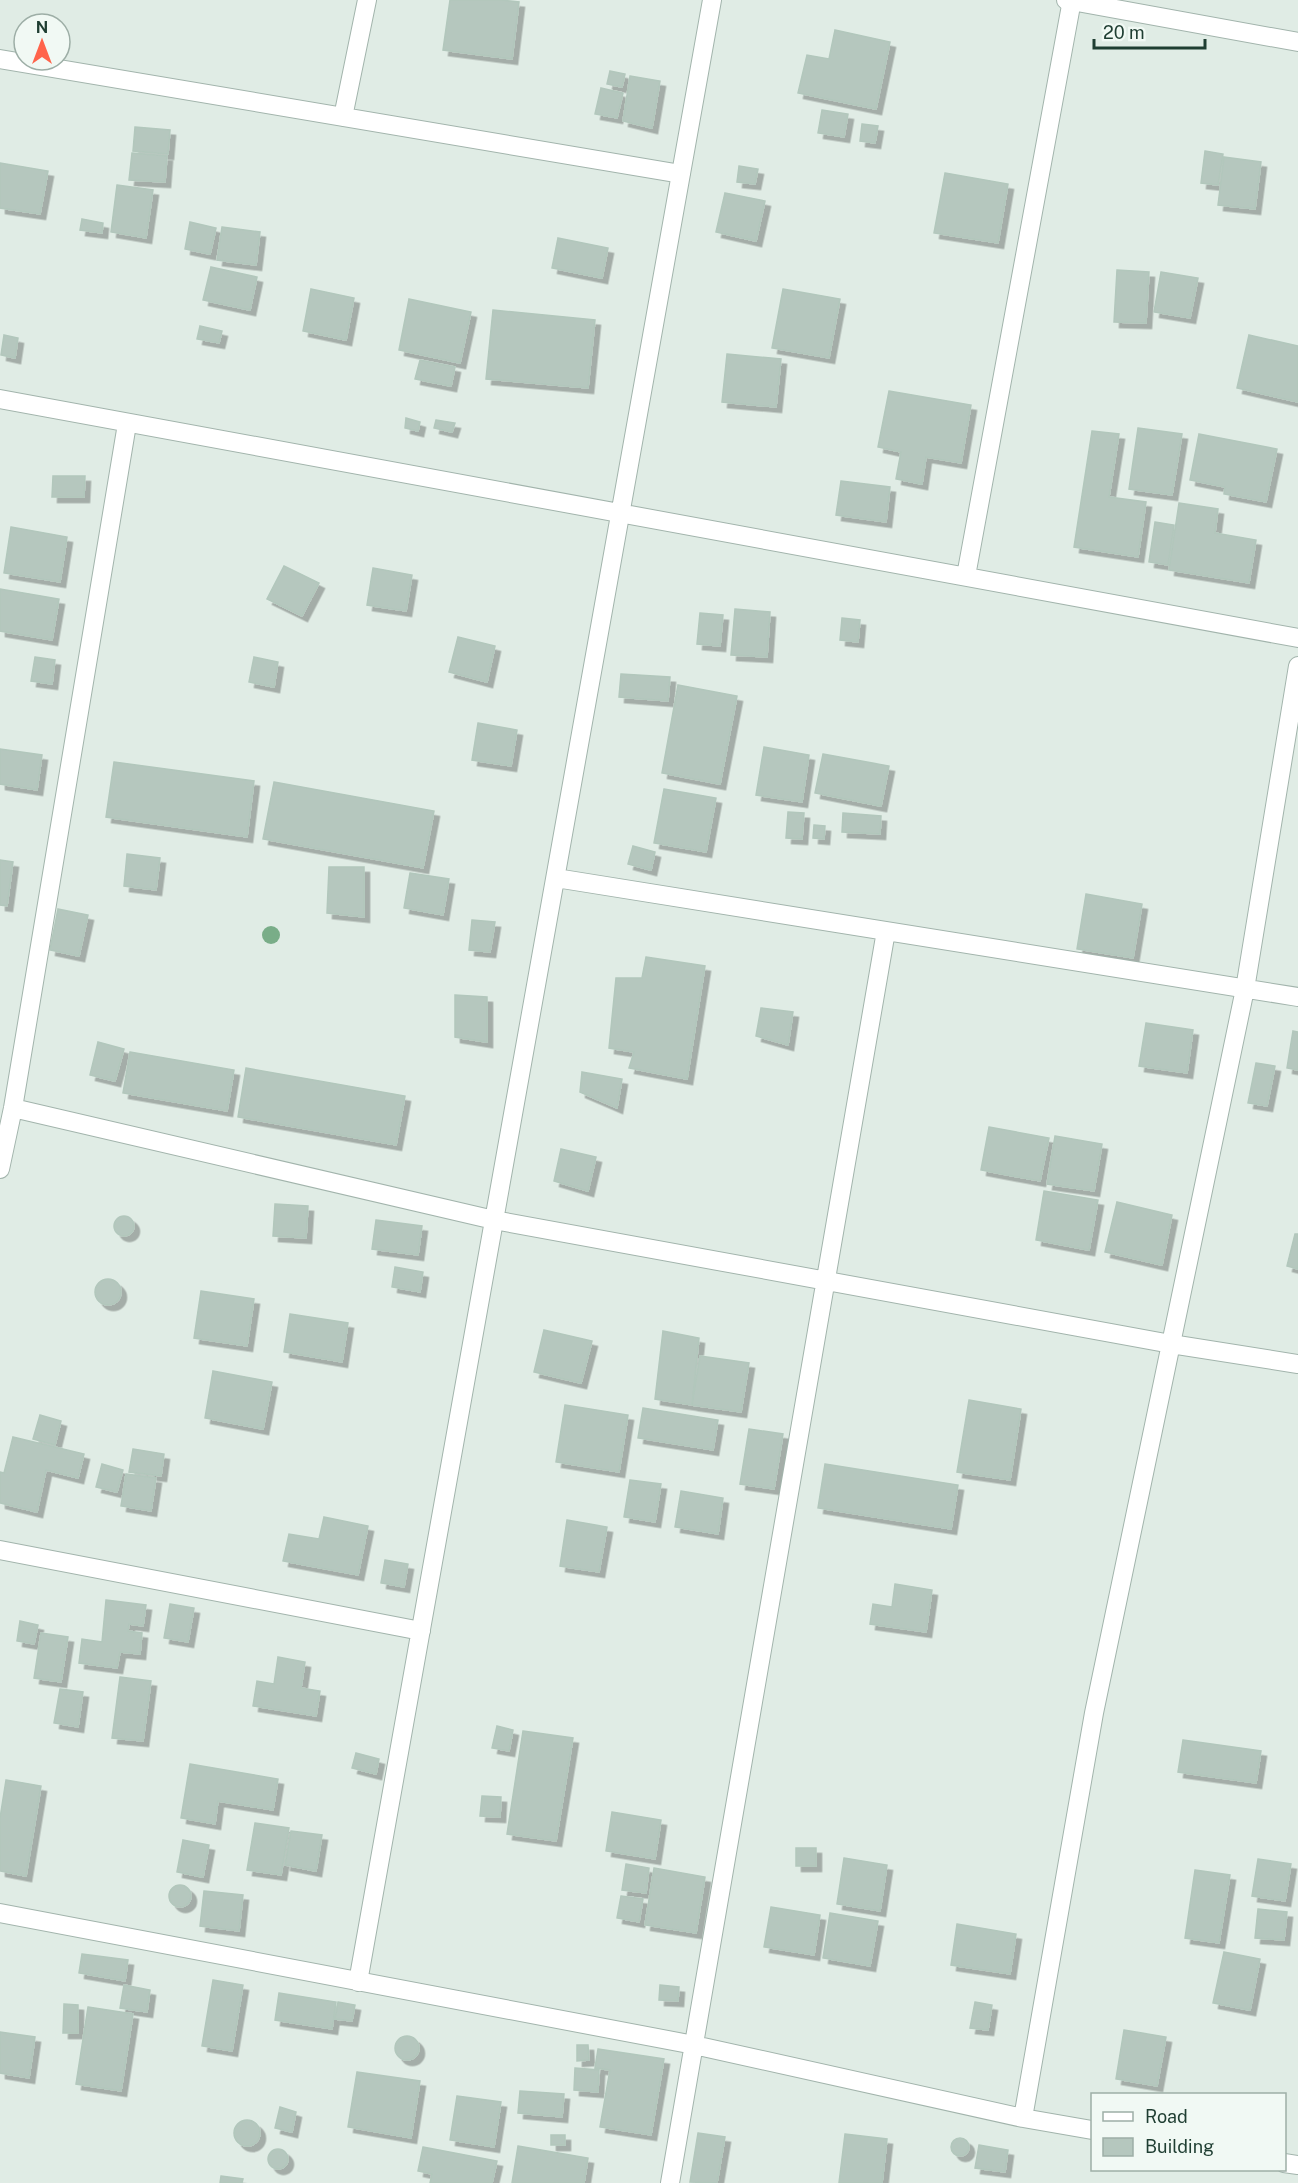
<svg xmlns="http://www.w3.org/2000/svg" width="1298" height="2183" viewBox="0 0 1298 2183" font-family="'Public Sans',sans-serif">
	<defs>
		<filter id="shadow"><feDropShadow dx="5.5" dy="5.5" stdDeviation="0" flood-color="#0004"/></filter>
	</defs>
	<rect width="100%" height="100%" fill="#e0ece5"/>
	<path fill="#b5c7be" stroke="#b2c7bc" stroke-width="1.5" filter="url(#shadow)" d="M450 0H501L519 2 512 59 443 50Z
		M835 30 890 42 876 109 798 93 807 55 829 59Z
		M610 71 625 74 622 87 607 84Z
		M630 76 660 81 652 128 623 121Z
		M601 88 623 93 617 118 595 114Z
		M822 110 848 114 844 137 818 133Z
		M862 124 878 126 875 143 860 141Z
		M135 127 170 130 168 154 133 151Z
		M1205 151 1223 154 1218 185 1201 183Z
		M132 153 167 156 165 182 129 180Z
		M1224 157 1261 162 1255 209 1218 205Z
		M0 163 48 171 40 214 0 208Z
		M739 166 758 169 755 184 737 182Z
		M945 173 1008 184 998 243 934 233Z
		M117 185 153 190 146 238 111 232Z
		M725 193 765 201 756 241 716 232Z
		M82 219 103 223 102 233 80 230Z
		M190 222 216 228 210 254 185 249Z
		M222 227 260 232 256 265 217 260Z
		M558 238 608 248 602 278 552 268Z
		M211 267 257 277 250 310 203 300Z
		M1117 270 1149 272 1146 323 1114 322Z
		M1161 272 1198 278 1190 318 1154 312Z
		M311 289 354 298 346 340 303 331Z
		M783 289 840 299 829 358 772 348Z
		M409 299 471 312 460 363 399 350Z
		M493 310 595 320 588 388 486 379Z
		M200 326 222 331 219 343 197 339Z
		M4 335 18 338 15 358 1 355Z
		M1249 335 1298 346V402L1237 388Z
		M727 354 781 359 776 407 722 402Z
		M420 360 455 367 451 386 415 379Z
		M889 391 971 405 961 463 926 457 922 484 896 479 901 452 878 447Z
		M406 418 420 422 418 431 405 428Z
		M436 420 455 423 452 432 434 428Z
		M1138 428 1182 434 1172 495 1129 489Z
		M1092 431 1119 434 1109 497 1146 502 1138 557 1074 547Z
		M1199 434 1277 449 1266 502 1224 494 1225 487 1190 480Z
		M53 476H85L84 497H52Z
		M841 481 890 487 886 522 836 515Z
		M1179 503 1218 509 1215 533 1256 540 1249 583 1169 570Z
		M1155 522 1174 525 1168 565 1149 562Z
		M11 527 67 537 60 582 4 573Z
		M284 566 319 583 302 616 267 599Z
		M373 568 412 575 406 611 367 605Z
		M0 589 59 599 52 640 0 631Z
		M735 609 770 612 767 657 731 655Z
		M700 613 723 615 720 646 697 644Z
		M842 618 860 620 858 642 840 640Z
		M458 637 495 646 487 682 449 672Z
		M35 657 55 660 52 684 31 681Z
		M254 657 278 662 274 687 249 682Z
		M621 674 670 677 668 701 619 697Z
		M678 685 737 696 720 784 662 773Z
		M478 723 517 730 511 766 472 760Z
		M764 747 809 755 802 802 756 795Z
		M0 749 42 755 37 790 0 784Z
		M823 754 889 766 881 806 815 793Z
		M114 762 254 781 247 837 106 817Z
		M274 782 434 811 423 868 263 839Z
		M664 789 716 798 706 852 654 843Z
		M788 812 804 813 802 839 786 838Z
		M843 813 881 816 880 834 842 832Z
		M814 825 825 826 824 839 813 838Z
		M633 846 655 852 651 870 628 864Z
		M127 854 160 858 156 890 124 886Z
		M0 860 13 862 7 906 0 905Z
		M329 867H364V917L327 913Z
		M410 873 449 879 443 915 404 908Z
		M1086 894 1142 904 1133 958 1077 949Z
		M58 909 88 915 79 956 50 950Z
		M472 920 495 922 490 952 469 950Z
		M646 957 705 966 687 1079 629 1068 634 1052 609 1048 616 978H642Z
		M455 995 487 997V1042L455 1037Z
		M761 1008 793 1012 788 1045 756 1036Z
		M1146 1023 1193 1030 1187 1073 1139 1066Z
		M1293 1031 1298 1032V1070L1287 1068Z
		M98 1042 124 1049 115 1081 90 1075Z
		M130 1052 234 1070 227 1111 123 1093Z
		M1256 1063 1275 1066 1267 1106 1248 1103Z
		M246 1068 405 1096 396 1145 238 1117Z
		M582 1072 622 1079 617 1108 580 1092Z
		M989 1127 1049 1138 1040 1181 981 1170Z
		M1055 1136 1102 1144 1094 1191 1047 1184Z
		M561 1149 596 1157 588 1191 554 1181Z
		M1044 1191 1098 1200 1089 1250 1036 1240Z
		M1117 1202 1172 1215 1162 1265 1105 1252Z
		M275 1204 308 1206 306 1238 273 1236Z
		M114 1226a10 10 0 1 1 20 0a10 10 0 1 1-20 0Z
		M376 1220 422 1226 418 1255 372 1249Z
		M1295 1234H1298V1269L1287 1266Z
		M395 1267 423 1272 420 1292 392 1287Z
		M95 1292a13 13 0 1 1 26 0a13 13 0 1 1-26 0Z
		M201 1291 254 1299 247 1346 194 1338Z
		M290 1314 348 1323 342 1362 284 1352Z
		M544 1330 592 1341 581 1383 534 1372Z
		M663 1331 699 1338 692 1405 655 1399Z
		M700 1356 749 1363 741 1412 692 1405Z
		M213 1371 272 1382 263 1429 205 1418Z
		M969 1400 1021 1409 1010 1480 957 1472Z
		M565 1405 628 1415 619 1472 556 1462Z
		M643 1408 718 1420 713 1450 638 1438Z
		M40 1415 61 1421 55 1445 33 1439Z
		M749 1429 783 1434 774 1489 740 1484Z
		M13 1437 84 1454 78 1478 46 1470 37 1512 0 1503V1472L4 1473Z
		M133 1449 164 1454 161 1476 129 1472Z
		M102 1464 123 1470 117 1492 96 1487Z
		M825 1464 958 1485 951 1529 818 1508Z
		M126 1474 156 1478 151 1511 121 1506Z
		M630 1480 661 1484 655 1522 624 1517Z
		M681 1491 723 1498 718 1534 675 1527Z
		M324 1517 368 1526 358 1575 283 1561 289 1534 319 1539Z
		M567 1520 607 1527 599 1572 560 1566Z
		M385 1560 408 1564 404 1587 381 1583Z
		M895 1584 932 1590 926 1632 870 1624 873 1604 892 1607Z
		M106 1600 146 1605 143 1626 129 1624 128 1631 142 1633 140 1654 120 1652 117 1668 79 1663 82 1639 102 1642Z
		M170 1604 194 1608 188 1642 164 1638Z
		M20 1621 38 1625 34 1644 17 1641Z
		M41 1633 68 1637 61 1682 34 1678Z
		M278 1657 305 1662 301 1688 320 1691 316 1716 253 1706 257 1681 274 1684Z
		M120 1677 151 1681 143 1741 112 1738Z
		M60 1689 83 1692 78 1727 54 1723Z
		M497 1726 513 1730 509 1751 492 1748Z
		M523 1731 573 1738 556 1841 507 1834Z
		M1183 1740 1261 1751 1256 1783 1178 1772Z
		M356 1753 379 1759 376 1774 352 1768Z
		M190 1764 278 1779 273 1810 218 1801 215 1824 181 1818Z
		M6 1780 41 1786 26 1876 0 1871V1818Z
		M482 1796 501 1797 500 1817 480 1816Z
		M612 1812 661 1820 655 1859 606 1851Z
		M255 1823 289 1828 281 1875 247 1870Z
		M291 1831 322 1835 316 1871 285 1865Z
		M183 1840 209 1845 203 1877 177 1872Z
		M796 1848H816V1866H796Z
		M844 1858 887 1865 880 1911 837 1904Z
		M1258 1859 1291 1864 1285 1901 1252 1896Z
		M626 1864 649 1868 646 1893 622 1890Z
		M654 1868 705 1877 696 1933 645 1925Z
		M1195 1870 1230 1875 1219 1943 1185 1938Z
		M169 1896a11 11 0 1 1 22 0a11 11 0 1 1-22 0Z
		M204 1891 243 1895 239 1931 200 1926Z
		M621 1896 643 1899 639 1922 617 1918Z
		M771 1907 820 1915 814 1955 764 1947Z
		M1258 1909 1287 1912 1284 1940 1255 1938Z
		M830 1913 878 1921 870 1966 823 1958Z
		M957 1924 1016 1934 1010 1974 951 1965Z
		M1224 1952 1260 1959 1250 2010 1213 2003Z
		M82 1954 128 1960 125 1981 79 1973Z
		M213 1980 243 1985 232 2051 202 2046Z
		M124 1985 150 1990 147 2012 120 2008Z
		M660 1985 679 1987 678 2001 659 2000Z
		M279 1993 336 2002 332 2029 275 2020Z
		M338 2002 355 2005 352 2021 335 2019Z
		M975 2002 992 2005 988 2030 970 2028Z
		M64 2004 78 2005V2033H63Z
		M88 2007 133 2014 121 2091 76 2084Z
		M1124 2030 1166 2037 1157 2086 1116 2079Z
		M0 2032 35 2037 29 2078 0 2073Z
		M395 2048a12 12 0 1 1 24 0a12 12 0 1 1-24 0Z
		M577 2045H588L589 2060 577 2061Z
		M598 2049 664 2059 651 2135 600 2127 610 2070 595 2068Z
		M575 2068 599 2070 598 2092 574 2090Z
		M357 2072 420 2081 411 2138 348 2127Z
		M520 2091 564 2094 562 2117 518 2113Z
		M457 2096 501 2102 494 2147 450 2140Z
		M280 2107 296 2112 292 2132 275 2128Z
		M234 2133a13 13 0 1 1 26 0a13 13 0 1 1-26 0Z
		M698 2133 725 2137 717 2183 690 2182Z
		M845 2134 887 2139 882 2183H839Z
		M551 2135H565V2145H551Z
		M951 2147a9 9 0 1 1 18 0a9 9 0 1 1-18 0Z
		M979 2145 1008 2150 1005 2172 975 2168Z
		M518 2146 588 2158 584 2183H512Z
		M423 2147 497 2161 492 2183H430L432 2174 418 2171Z
		M268 2159a10 10 0 1 1 20 0a10 10 0 1 1-20 0Z
		M221 2176 243 2179 242 2183H220Z"/>
	<g fill="none" stroke-linecap="round" stroke-linejoin="round">
		<g stroke="#a2b4ac" stroke-width="20">
			<path id="minor" d="M1066 0 1298 42
				M0 59 681 174
				M343 117 367 0
				M0 399 1298 638
				M966 576 1072 0
				M556 878 1298 997
				M13 1108 494 1220 1171 1344 1298 1364
				M0 1169 13 1108 127 424
				M0 1550 421 1631
				M0 1913 694 2045 1023 2118 1092 2130
				M358 1982 712 0
				M1023 2118 1094 1713 1245 989 1298 666
				M1284 2163 1298 2165
				M670 2183 886 931"/>
		</g>
		<use href="#minor" stroke="#fff" stroke-width="18"/>
	</g>
	<circle fill="#79ad88" cx="271" cy="935" r="9"/>
	<rect x="1091" y="2093" width="195" height="78" fill="#f1f9f4" stroke="#9daea6" stroke-width="1.5"/>
	<rect x="1103" y="2112" width="30" height="9" fill="#ffffff" stroke="#9daea6" stroke-width="1.5"/>
	<text x="1145" y="2123" font-size="18" fill="#1f3e32">Road</text>
	<rect x="1103" y="2138" width="30" height="18" fill="#b5c7be" stroke="#9daea6" stroke-width="1.5"/>
	<text x="1145" y="2153" font-size="18" fill="#1f3e32">Building</text>
	<g transform="translate(42 42)"><circle r="28" fill="#f1f9f4" stroke="#9daea6" stroke-width="1.5"/>
	<path d="M0-4.5L10 22L0 15L-10 22Z" fill="#ff644b"/>
	<text y="-9" font-size="16" font-weight="bold" text-anchor="middle" fill="#1f3e32">N</text>
	</g>
	<path d="M1094 39v9h111v-9" fill="none" stroke="#1f3e32" stroke-width="3"/>
	<text x="1103" y="39" font-size="18" fill="#1f3e32" stroke="#f1f9f4" stroke-width="4.5" paint-order="stroke">20 m</text>
</svg>
